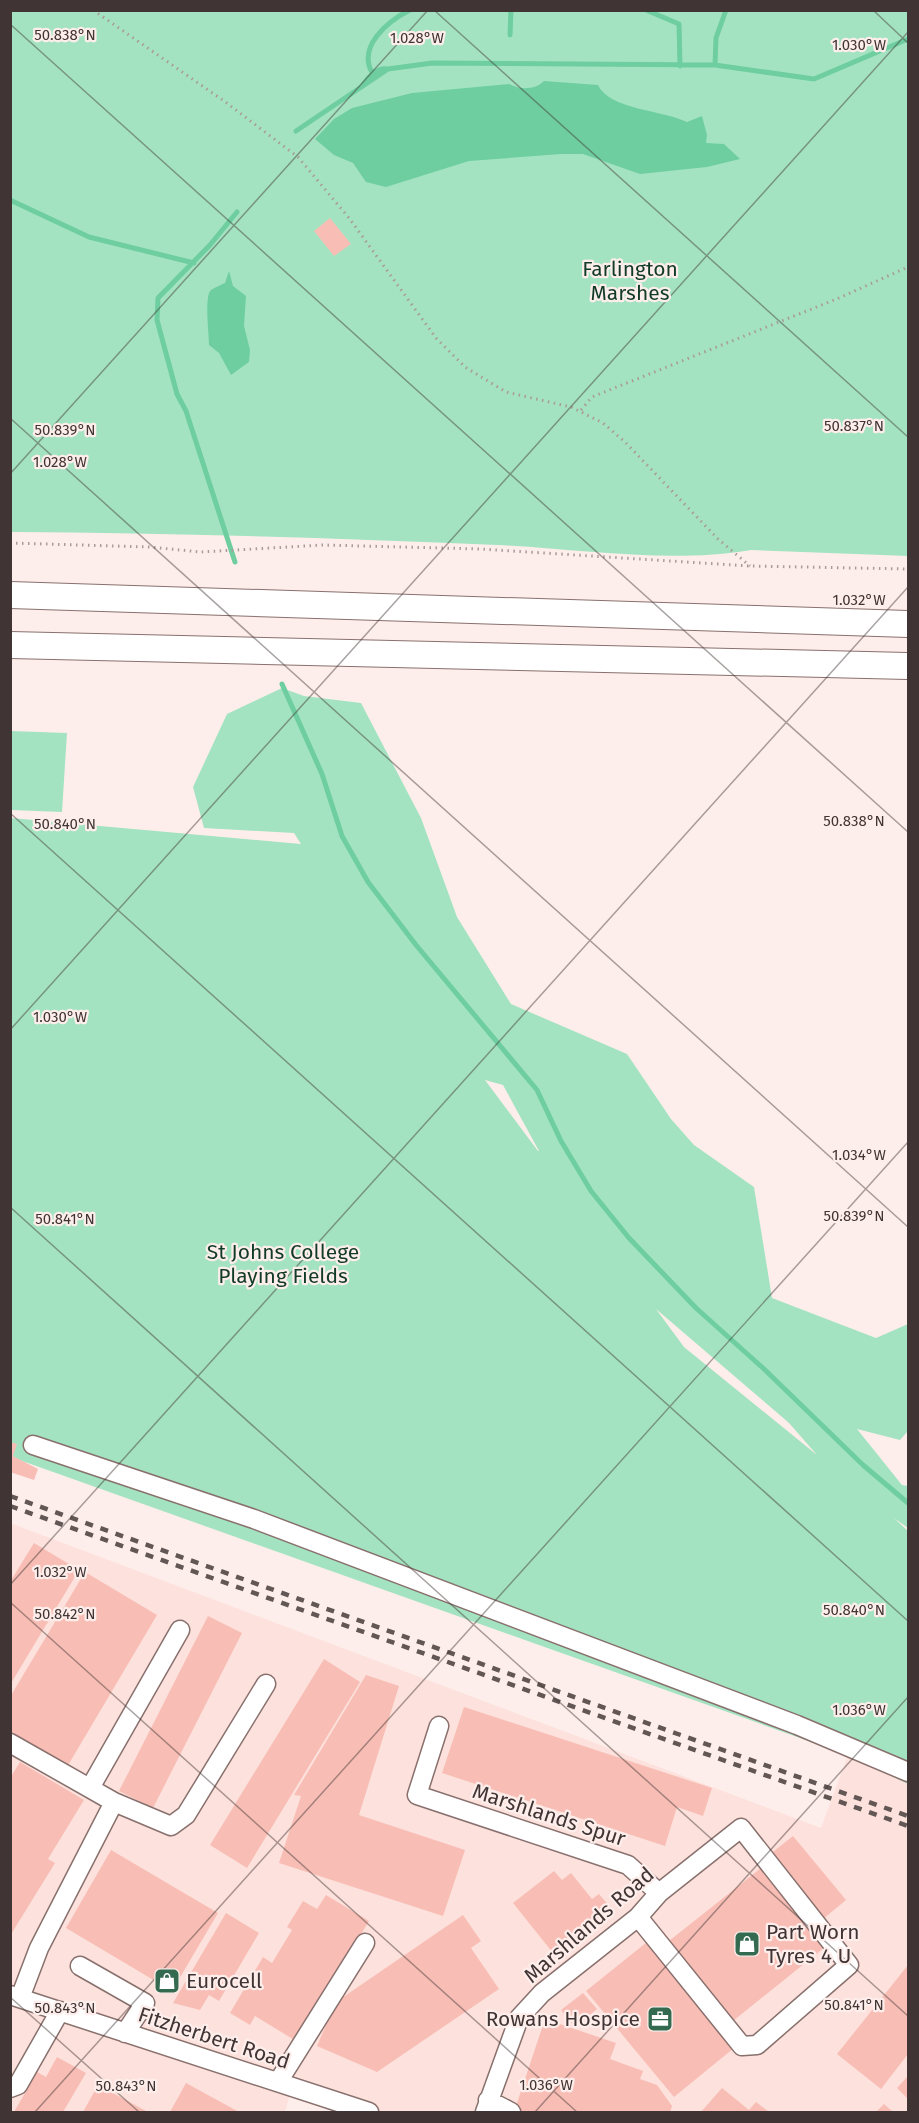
<svg xmlns="http://www.w3.org/2000/svg" width="919" height="2123" viewBox="0 0 919 2123" font-family="'Fira Sans',sans-serif">
	<rect width="100%" height="100%" fill="#feeeeb"/>
	<path fill="#fde1dc" d="M10 1523 821 1828 848 1755 908 1784V2112H340L290 2095 285 2112H11Z"/>
	<path fill="#a4e3c2" fill-rule="evenodd" d="M11 11H908V556L751 550C669 564 580 549 497 545 335 538 173 533 11 532Z
		M282 688 304 696 361 703 421 818 457 917 511 1004 627 1054 671 1119 694 1145 754 1187 772 1298 876 1338 908 1324V1431L900 1440 857 1429 902 1485 908 1486V1528L894 1518 908 1531V1784L848 1755 11 1457V818L301 844 294 833 204 828 193 787 227 714ZM485 1080 503 1085 539 1151H538ZM656 1309 789 1423 817 1455 684 1347Z
		M11 731 67 733 62 812 11 810Z"/>
	<path fill="#6ecea0" d="M544 81 598 85C610 110 663 110 687 122L702 116 707 135 706 143 724 144 740 159 707 167 640 174 583 154H561L469 161 386 187 366 182 353 163 334 155 315 139 334 119 352 108 412 93 509 84C520 90 535 90 544 81Z
		M229 271 233 286 246 296 244 326 250 350 249 362 231 375 219 353 209 345C209 334 204 296 211 290 215 287 221 285 225 283Z"/>
	<g fill="none" stroke-linecap="round" stroke-linejoin="round">
		<path stroke="#6ecea0" stroke-width="5" d="M646 10 679 24 680 66
			M510 35 511 10
			M715 65 716 38 726 10
			M373 74C356 47 388 21 410 10
			M363 85C369 76 377 67 388 69
			M296 131 388 69 432 63 715 65 814 79 908 39
			M10 200 89 237 194 263
			M235 562 186 411 177 394 157 320 158 298 210 245 237 212
			M282 684 322 774 342 836 368 882 416 945 537 1090 561 1141 591 1191 629 1238 696 1308 764 1369 863 1465 908 1503"/>
	</g>
	<path fill="#f8beb5" d="M330 218 351 244 334 256 314 231Z
		M10 1442 17 1444 13 1456 38 1469 34 1480 10 1472Z
		M34 1543 79 1570 10 1685V1582Z
		M85 1572 157 1615 67 1767 10 1733V1697Z
		M208 1616 242 1633 153 1808 119 1791Z
		M324 1659 360 1682 247 1868 210 1845Z
		M366 1675 399 1686 359 1815 465 1850 443 1916 279 1863 301 1796 294 1795Z
		M464 1707 712 1788 703 1816 677 1807 665 1846 442 1773Z
		M20 1762 84 1800 48 1859 55 1863 10 1936V1778Z
		M793 1836 846 1900 822 1920 769 1855Z
		M111 1850 218 1913 172 1991 66 1928Z
		M761 1868 825 1947 733 2021 669 1941Z
		M554 1871 562 1880 571 1873 592 1899 599 1894 611 1908 553 1953 513 1903Z
		M326 1895 369 1921 296 2041 255 2016 250 2025 230 2013 263 1957 272 1963 292 1930 287 1927 303 1901 317 1909Z
		M226 1913 259 1933 219 2001 209 1995 200 2010 173 2003Z
		M463 1915 481 1941 471 1948 499 1989 377 2072 317 2046 336 2002Z
		M647 1942 734 2048 674 2097 586 1991Z
		M908 1965V2054L881 2089 837 2054Z
		M583 1993 597 2009 575 2027 561 2010Z
		M545 2019 616 2043 610 2059 643 2071 640 2079 657 2085 672 2106 670 2112H524L515 2109Z
		M57 2057 86 2073 63 2112H14L37 2072 46 2077Z
		M908 2076V2099L897 2088Z
		M186 2083 239 2112H170Z
		M98 2085 148 2112H83Z
		M722 2088 749 2110 756 2102 769 2112H701Z
		M884 2104 893 2112H876Z"/>
	<g fill="none" stroke-linecap="round" stroke-linejoin="round">
		<g stroke="#88706d" stroke-width="21">
			<path id="minor" d="M33 1445 254 1519 797 1725 908 1772
				M439 1726 417 1795 628 1865 659 1893
				M10 1743 114 1802 171 1826 186 1815 266 1684
				M90 1788 180 1630
				M80 1966 145 2003 125 2033
				M10 1995 369 2112
				M20 1998 39 1948 114 1802
				M278 2082 365 1943
				M10 2088 18 2085 60 2011
				M488 2100 511 2112
				M485 2112 519 2018 542 1993 638 1917 659 1893 741 1828 849 1965 757 2045 742 2046 638 1917"/>
		</g>
		<g stroke="#88706d" stroke-width="28">
			<path id="highway" d="M10 595 908 624
				M10 645 908 666"/>
		</g>
		<path stroke="#a99b99" stroke-width="3" stroke-dasharray="1.5 4.5" stroke-linecap="butt" d="M93 10 224 101 298 157 349 218 436 338 465 367 506 392 571 407 603 423 625 442 718 539 750 566
			M581 410 592 397 839 298 908 267
			M10 543 149 547 201 552 323 545 480 549 750 566 908 569"/>
		<use href="#minor" stroke="#fff" stroke-width="18"/>
		<use href="#highway" stroke="#fff" stroke-width="26"/>
		<path stroke="#635756" stroke-width="4.5" stroke-dasharray="8 8" stroke-linecap="butt" d="M10 1496 908 1816
			M10 1506 908 1826"/>
	</g>
	<path fill="none" stroke="#403534" stroke-width="1.5" stroke-opacity="0.45" d="M434 10 908 437M873 10 908 43M10 24 908 832M10 418 908 1227M10 474 428 10M10 813 908 1621M10 1030 908 32M10 1207 908 2016M10 1585 908 587M10 1602 577 2112M10 1997 139 2112M35 2112 908 1142M535 2112 908 1697"/>
	<defs>
		<g id="shop-square" transform="scale(1.35)"><rect x="-9" y="-9" width="18" height="18" rx="4" fill="#346a50" stroke="#feeeeb"/><path d="M-5-2.5h2.3a2.7 3.5 0 0 1 5.4 0H5L5.5 6h-11ZM-1.5-2.5h3a1.5 2.3 0 0 0-3 0Z" fill="#fff"/></g>
		<g id="office-square" transform="scale(1.35)"><rect x="-9" y="-9" width="18" height="18" rx="4" fill="#346a50" stroke="#feeeeb"/><path d="M-6-3h4V-5.5h4V-3h4V5H-6ZM-1-4.5V-3h2v-1.5ZM-6 0V1H6V0Z" fill="#fff"/></g>
	</defs>
	<g fill-rule="evenodd">
		<use href="#shop-square" x="747" y="1944"/>
		<use href="#shop-square" x="167" y="1981"/>
		<use href="#office-square" x="660" y="2019"/>
	</g>
	<g text-anchor="middle" dominant-baseline="central" stroke-width="4.5" stroke-linejoin="round" paint-order="stroke">
		<g font-size="21" fill="#113b28" stroke="#feeeeb">
			<text x="630" y="269">Farlington<tspan x="630" dy="24">Marshes</tspan></text>
			<text x="283" y="1252">St Johns College<tspan x="283" dy="24">Playing Fields</tspan></text>
		</g>
		<g font-size="21" fill="#403534" stroke="#feeeeb">
			<text transform="translate(549 1815) rotate(18)">Marshlands Spur</text>
			<text transform="translate(589 1925) rotate(-41)">Marshlands Road</text>
			<text transform="translate(214 2038) rotate(18)">Fitzherbert Road</text>
		</g>
		<g font-size="21" fill="#403534" stroke="#feeeeb" text-anchor="start">
			<text x="766" y="1932">Part Worn<tspan x="766" dy="24">Tyres 4 U</tspan></text>
			<text x="186" y="1981">Eurocell</text>
			<text x="640" y="2019" text-anchor="end">Rowans Hospice</text>
		</g>
	</g>
	<g font-size="15" text-anchor="middle" fill="#403534" stroke="#feeeeb" stroke-width="4.5" stroke-linejoin="round" paint-order="stroke">
		<text x="65" y="40">50.838°N</text>
		<text x="417" y="43">1.028°W</text>
		<text x="859" y="50">1.030°W</text>
		<text x="854" y="431">50.837°N</text>
		<text x="65" y="435">50.839°N</text>
		<text x="60" y="467">1.028°W</text>
		<text x="859" y="605">1.032°W</text>
		<text x="854" y="826">50.838°N</text>
		<text x="65" y="829">50.840°N</text>
		<text x="60" y="1022">1.030°W</text>
		<text x="859" y="1160">1.034°W</text>
		<text x="854" y="1221">50.839°N</text>
		<text x="65" y="1224">50.841°N</text>
		<text x="60" y="1577">1.032°W</text>
		<text x="854" y="1615">50.840°N</text>
		<text x="65" y="1619">50.842°N</text>
		<text x="859" y="1715">1.036°W</text>
		<text x="854" y="2010">50.841°N</text>
		<text x="65" y="2013">50.843°N</text>
		<text x="546" y="2090">1.036°W</text>
		<text x="126" y="2091">50.843°N</text>
	</g>
	<rect width="919" height="2123" fill="none" stroke="#403534" stroke-width="24"/>
</svg>
